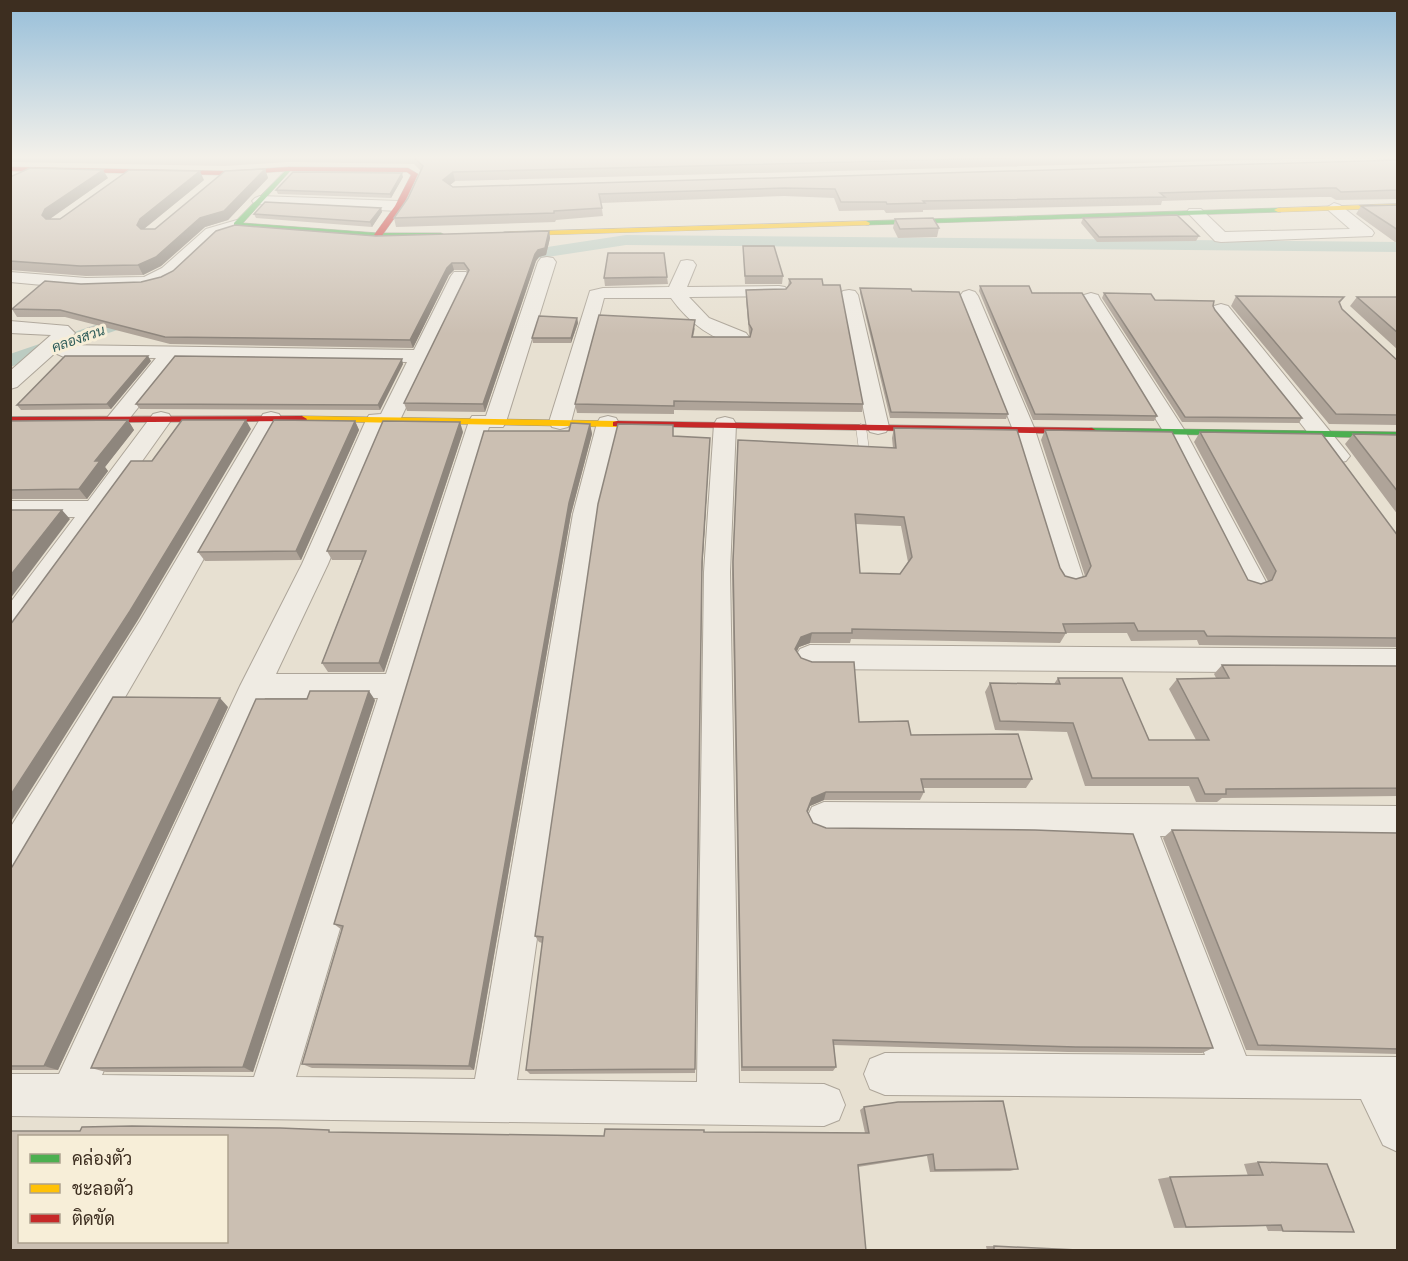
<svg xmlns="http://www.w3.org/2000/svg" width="1408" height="1261" viewBox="0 0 1408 1261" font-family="'Playfair Display',Sarabun,serif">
	<rect width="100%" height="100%" fill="#e7e0d1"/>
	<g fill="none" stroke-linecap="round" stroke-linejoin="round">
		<path fill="#bcccc2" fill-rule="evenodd" d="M626 235 1398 242V252L626 245 508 263 502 262 499 258 502 254 508 253Z
			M145 308 152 310 155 314 152 318 10 367V354Z"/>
		<g stroke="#ada599" stroke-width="1">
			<path id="lane" d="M861 424 866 427 869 450 864 453 859 450 856 427Z"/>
		</g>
		<g stroke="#ada599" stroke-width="2">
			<path id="street" d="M260 196 399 201 407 206 399 211 255 204 252 201 255 198Z
				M1334 203 1340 205 1372 230 1374 233 1372 236 1221 242 1215 241 1187 212 1189 209H1201L1225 232 1350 229 1326 208Z
				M237 220 245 225 243 228 218 236 175 276 164 282 145 287 86 289 10 282V272L86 278 144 277 162 268 206 229Z
				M547 257 553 258 556 262 506 422 503 427H489L296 1077 475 1079 573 514 597 423 600 418 608 416 616 418 619 423 597 514 517 1080 697 1082 704 572 714 424 717 419 725 417 733 419 736 424 730 572 739 1083 824 1084 839 1090 845 1105 839 1120 824 1126 10 1116V1074H59L240 686 302 564 366 420 369 415 381 414 407 362 177 359 125 424 117 426 109 424 106 419 156 358 64 357 55 353 17 387 10 389V371L51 335 10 333V321L68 326 75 333 63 345 414 350 451 276 454 272H466L469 276 400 420 397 425 386 426 328 564 276 674H386L469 421 472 416H486L538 262 541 258ZM265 698H378L254 1077 102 1075Z
				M687 260 693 261 696 265 687 287 779 286 785 287 788 291 785 295 779 296 689 297 709 318 746 333 749 337 746 341C717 348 686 319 671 298H604L571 422 568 427 560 429 552 427 549 422 590 291 603 288 669 287 681 261Z
				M849 290 855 291 858 295 889 427 886 432 878 434 870 432 867 427 840 295 843 291Z
				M969 290 975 292 978 296 1035 430 1083 577 1080 584 1070 587 1060 584 1057 577 1013 430 960 296 963 292Z
				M1091 293 1098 295 1100 299 1185 431 1266 582 1262 589 1252 592 1242 589 1163 431 1082 299 1084 295Z
				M1221 304 1228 306 1346 451 1350 456 1346 461 1338 463 1330 461 1212 310 1214 306Z
				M161 412 169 414 172 419 20 633 10 636V603L75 517H10V501H88L153 414Z
				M271 412 279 414 282 419 160 637 23 873 10 878V828L140 621 260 419 263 414Z
				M810 645 1398 649V673L810 669 800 665 795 657 800 649Z
				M824 802 1398 806V838L1160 836 1246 1056 1398 1057V1152L1383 1145 1361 1099 885 1095 870 1089 864 1074 870 1059 885 1053 1205 1055 1125 836 824 834 812 829 807 818 812 807Z"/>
		</g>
		<g stroke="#9c958a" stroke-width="1">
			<path id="fast" d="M289 167 291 170 243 223 378 233H441L445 235 441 237H378L234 227V223Z
				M1278 208H1281V212L866 225 862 223 866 221Z
				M1092 428 1398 432V438L1088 433V429Z"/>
		</g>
		<g stroke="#9c958a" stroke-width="1">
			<path id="slow" d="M1398 204V208L1278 212 1274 210 1278 208Z
				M866 221 870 223 869 225 504 236 500 234 504 232Z
				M302 416 617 421 622 424 617 427 298 421 297 419Z"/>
		</g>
		<g stroke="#9c958a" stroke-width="1">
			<path id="jam" d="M10 167 225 171 289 167 408 168 418 174 403 206 381 237H378L374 235 395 206 411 175 407 172 289 171 225 175 10 171Z
				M302 416 307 419 306 421 10 423V417Z
				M617 421 1092 428 1097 431 1092 434 613 426V422Z"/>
		</g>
		<path stroke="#c8c2b9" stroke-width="3" stroke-dasharray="3 2" stroke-linecap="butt" d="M87 329 104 325"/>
		<use href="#lane" fill="#efebe3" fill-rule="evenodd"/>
		<use href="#street" fill="#efebe3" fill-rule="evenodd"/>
		<use href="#fast" fill="#4caf50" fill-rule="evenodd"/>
		<use href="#slow" fill="#ffc107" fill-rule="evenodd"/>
		<use href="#jam" fill="#c62828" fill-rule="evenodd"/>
	</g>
	<path fill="#afa499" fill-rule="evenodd" d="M10 158H1327L455 181 450 185 453 187 1398 160V199L1336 200 1331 197H1320L1220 199 1162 201 1161 205 923 210V212L886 213 884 210 839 211 834 198 784 196 601 203 603 216 556 220 555 222 396 227 394 218 408 198 421 171 414 164 289 162 225 166 10 162Z
		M265 169 268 178 228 220 205 227 161 266 143 275 86 276 10 270V177L108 178 50 219H60L204 180 144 229H155Z
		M403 177 391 198 278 194 276 190Z
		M1398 205V242H1395L1356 214 1361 206Z
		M381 208 382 212 372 227 256 218 254 214Z
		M1083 218 1199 236 1196 241 1097 242 1081 223Z
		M895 219 939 228 937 237 898 238 893 228Z
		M549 231 550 238 546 255 539 257 536 261 485 412 407 411 404 403 468 273 466 270H454L449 275 413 348 170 344 65 317H17L12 309 81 284 141 282 376 236Z
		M743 246 783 276 782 284H745Z
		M667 277 668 284 605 286 604 278Z
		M789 279 823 285 863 404 862 412 674 410V414L577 413 575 404 695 328 693 337H750L749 333 746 299V290L786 289 788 287Z
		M980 286 1032 293 1157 416 1154 421 1033 420 979 291Z
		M860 288 912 291 1008 414 1006 419 890 418 860 293Z
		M1104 293 1155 300 1215 310 1302 418 1299 423 1182 422 1102 298Z
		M1236 296 1344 297 1340 303 1342 309 1398 361V425L1329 424 1231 306Z
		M1357 297H1398V350L1350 306Z
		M577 318 578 323 571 343H533L532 338Z
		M151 361 111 409 21 410 17 405Z
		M403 364 380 410 140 409 136 404Z
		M128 420 134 430 105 467 108 471 87 499H10V421Z
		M355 421 359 430 301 560 205 561 198 552Z
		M590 424 592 434 571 514 474 1070 312 1068 302 1064 342 930 334 924 569 431Z
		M894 428 1060 568 1065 576 1076 579 1085 576 1041 440 1045 430 1248 580 1261 584 1268 582V581L1194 442 1200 432 1398 536V647L1199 645 1197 640 1131 641 1127 633H1066L1060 643 851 639 850 643H810L799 647 797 652 801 658 859 722 911 735 1032 779 1026 788H923L924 792 920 800H824L810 806 808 812 813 823 1213 1048 1202 1053 1068 1052 834 1045 836 1067 833 1071H741L732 572 738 440 893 448 892 438ZM856 524 901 526 908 562 900 574 860 573Z
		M463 432 384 672H328L322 663 362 560H332L327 551Z
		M1353 434 1398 435V515L1345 444Z
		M673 436 710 438 702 572 695 1073 530 1074 526 1070 542 943 539 942 535 936Z
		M1222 665 1398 666V796L1222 798 1217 802H1196L1189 786H1085L1067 732 995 730 985 692 990 683 1054 684 1058 678 1149 740H1196L1169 689 1177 679 1216 678 1214 674Z
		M375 700 253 1072H106L91 1068Z
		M228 707 58 1070H10V868Z
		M1172 830 1398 833V1054L1246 1050 1163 838Z
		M864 1107 1018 1169 1010 1171 930 1172 927 1156 858 1167 336 1132 604 1136 704 1132 865 1133 860 1110Z
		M1258 1162 1354 1232 1268 1231 1266 1226 1174 1228 1158 1179 1170 1177 1248 1176 1244 1164Z
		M986 1246H994L1077 1251H987Z"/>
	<path fill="#8e867d" d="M265 169 268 178 228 220 205 227 161 266 143 275 138 265Z
		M103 170 108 178 51 218 48 224 42 215 45 209Z
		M200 171 204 180 145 228 142 234 137 225 140 219Z
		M453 172 455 181 445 189 443 180Z
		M402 173 403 177 391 198 390 194Z
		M381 208 382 212 372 227 370 222Z
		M549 231 550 238 546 255 539 257 536 261 485 412 483 404 535 254Z
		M452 263 454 270 449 275 413 348 410 340 447 268Z
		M577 318 578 323 571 343V338Z
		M148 356 151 361 111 409 107 404Z
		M402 359 403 364 380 410 378 405Z
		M128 420 134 430 105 467 108 471 87 499 79 489 95 461Z
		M246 420 251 429 138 620 10 823V796Z
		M355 421 359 430 301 560 296 551Z
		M460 422 463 432 384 672 379 663Z
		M590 424 592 434 571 514 474 1070 469 1066 569 503Z
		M710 438 702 572 695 1073 702 562Z
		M62 510 70 519 10 599V576Z
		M812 633 810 643 799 647 793 658 795 649 801 637Z
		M369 691 375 700 253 1072 243 1067Z
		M220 698 228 707 58 1070 44 1066Z
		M826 792 824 800 810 806 805 819 812 798Z"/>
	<path fill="#cbbfb2" stroke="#8e867d" stroke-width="1.5" fill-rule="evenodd" d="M414 158H1013L453 172 443 180 453 187 1398 160V190L1341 192 1336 188H1325L1224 191 1160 193 1165 197 923 201 925 203 887 204 886 202H841L835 189 784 188 599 194 602 208 554 211V213L394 218 408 198 423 166Z
		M30 168 103 170 45 209 42 215 46 219H60L129 170 200 171 140 219 137 225 141 229H155L225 171 265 169 224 211 200 218 156 257 138 265 80 266 10 261V177Z
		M293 172 402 173 390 194 276 190Z
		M265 202 381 208 370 222 254 214Z
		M1398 205V230L1361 206Z
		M1177 215 1199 236 1099 237 1083 218Z
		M933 218 939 228 900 229 895 219Z
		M235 225 376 236 549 231 545 248 538 250 535 254 483 404 404 403 469 270 464 263H452L447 268 410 340 165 337 60 310 12 309 45 281 81 284 141 282 161 277 173 271 216 231Z
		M743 246H774L783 276H745Z
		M608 253H664L667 277 604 278Z
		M789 279H822L823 285H840L863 404 674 401V406L575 404 599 315 695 320 692 337H750L752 329 749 324 746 290 786 289 791 283Z
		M980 286H1029L1032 293H1082L1157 416 1035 414Z
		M860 288 911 289 912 291 959 292 1008 414 891 412Z
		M1104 293 1151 294 1155 300 1214 301 1213 306 1215 310 1302 418 1185 417Z
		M1236 296 1344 297 1339 302 1342 309 1398 361V415L1336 414Z
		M1357 297H1398V333Z
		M539 316 577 318 571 338H532Z
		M65 356H148L107 404 17 405Z
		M175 356 402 359 378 405 136 404Z
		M128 420 95 461H100L79 489 10 490V421Z
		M182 420H246L130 611 10 796V625L131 461H152Z
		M274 420 355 421 296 551 198 552Z
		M383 421 460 422 379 663H322L366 551H327Z
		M571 423 590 424 569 503 469 1066 302 1064 343 926 334 924 484 431H569Z
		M618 424 673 425V436L710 438 702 562 695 1069 526 1070 543 937 535 936 598 504Z
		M894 428 1017 430 1060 568 1065 576 1076 579 1086 576 1091 566 1045 430 1172 432 1248 580 1261 584 1272 580 1276 571 1200 432 1322 434 1398 536V638L1207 636 1204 631H1138L1134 623 1063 624 1066 633 852 629V633H812L801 637 795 649 801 658 812 662H854L859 722 908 721 911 735 1018 734 1032 779H921L924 792H826L812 798 807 811 813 823 826 828 1035 830 1133 834 1213 1048 1076 1047 833 1040 836 1067H742L733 562 738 440 896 448ZM855 514 904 517 912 557 900 574 860 573Z
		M1353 434 1398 435V492Z
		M10 510H62L10 576Z
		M1222 665 1398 666V788L1226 789V794H1205L1198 778H1092L1073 723 1000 721 990 683 1060 684 1058 678H1122L1149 740H1209L1177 679 1229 678Z
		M310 691H369L243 1067 91 1068 256 699H307Z
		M113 697 220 698 44 1066H10V868L12 867Z
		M1172 830 1398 833V1049L1258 1045Z
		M1003 1101 1018 1169 935 1170 933 1154 858 1165 866 1251H10V1131H80L82 1127 132 1126 280 1128 329 1130V1132L604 1136 605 1129 704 1130V1132L869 1133 864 1107 898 1102ZM20 1137H226V1242H20Z
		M1258 1162 1327 1164 1354 1232 1283 1231 1281 1225 1186 1227 1170 1177 1263 1175Z
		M994 1246 1077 1250V1251H994Z"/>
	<linearGradient id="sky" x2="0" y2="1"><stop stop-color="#96bed9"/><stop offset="0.47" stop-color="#f4f1ea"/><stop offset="1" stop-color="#f4f1ea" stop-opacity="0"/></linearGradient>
	<rect width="1408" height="334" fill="url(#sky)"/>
	<g text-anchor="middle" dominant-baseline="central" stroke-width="6" stroke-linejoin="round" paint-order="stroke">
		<g font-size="14" font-style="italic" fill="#2f5d5a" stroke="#f7eed8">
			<text transform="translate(78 338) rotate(-19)">คลองสวน</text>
		</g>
	</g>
	<rect width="1408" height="1261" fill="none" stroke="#3d2e20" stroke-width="24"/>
	<rect x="18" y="1135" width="210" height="108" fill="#f7eed8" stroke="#ada18e" stroke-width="1.5"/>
	<rect x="30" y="1154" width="30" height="9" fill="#4caf50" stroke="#ada18e" stroke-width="1.5"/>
	<text x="72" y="1165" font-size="18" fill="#3d2e20">คล่องตัว</text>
	<rect x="30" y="1184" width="30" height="9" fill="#ffc107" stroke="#ada18e" stroke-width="1.5"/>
	<text x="72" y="1195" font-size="18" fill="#3d2e20">ชะลอตัว</text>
	<rect x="30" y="1214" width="30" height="9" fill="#c62828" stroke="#ada18e" stroke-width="1.5"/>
	<text x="72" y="1225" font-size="18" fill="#3d2e20">ติดขัด</text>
</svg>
